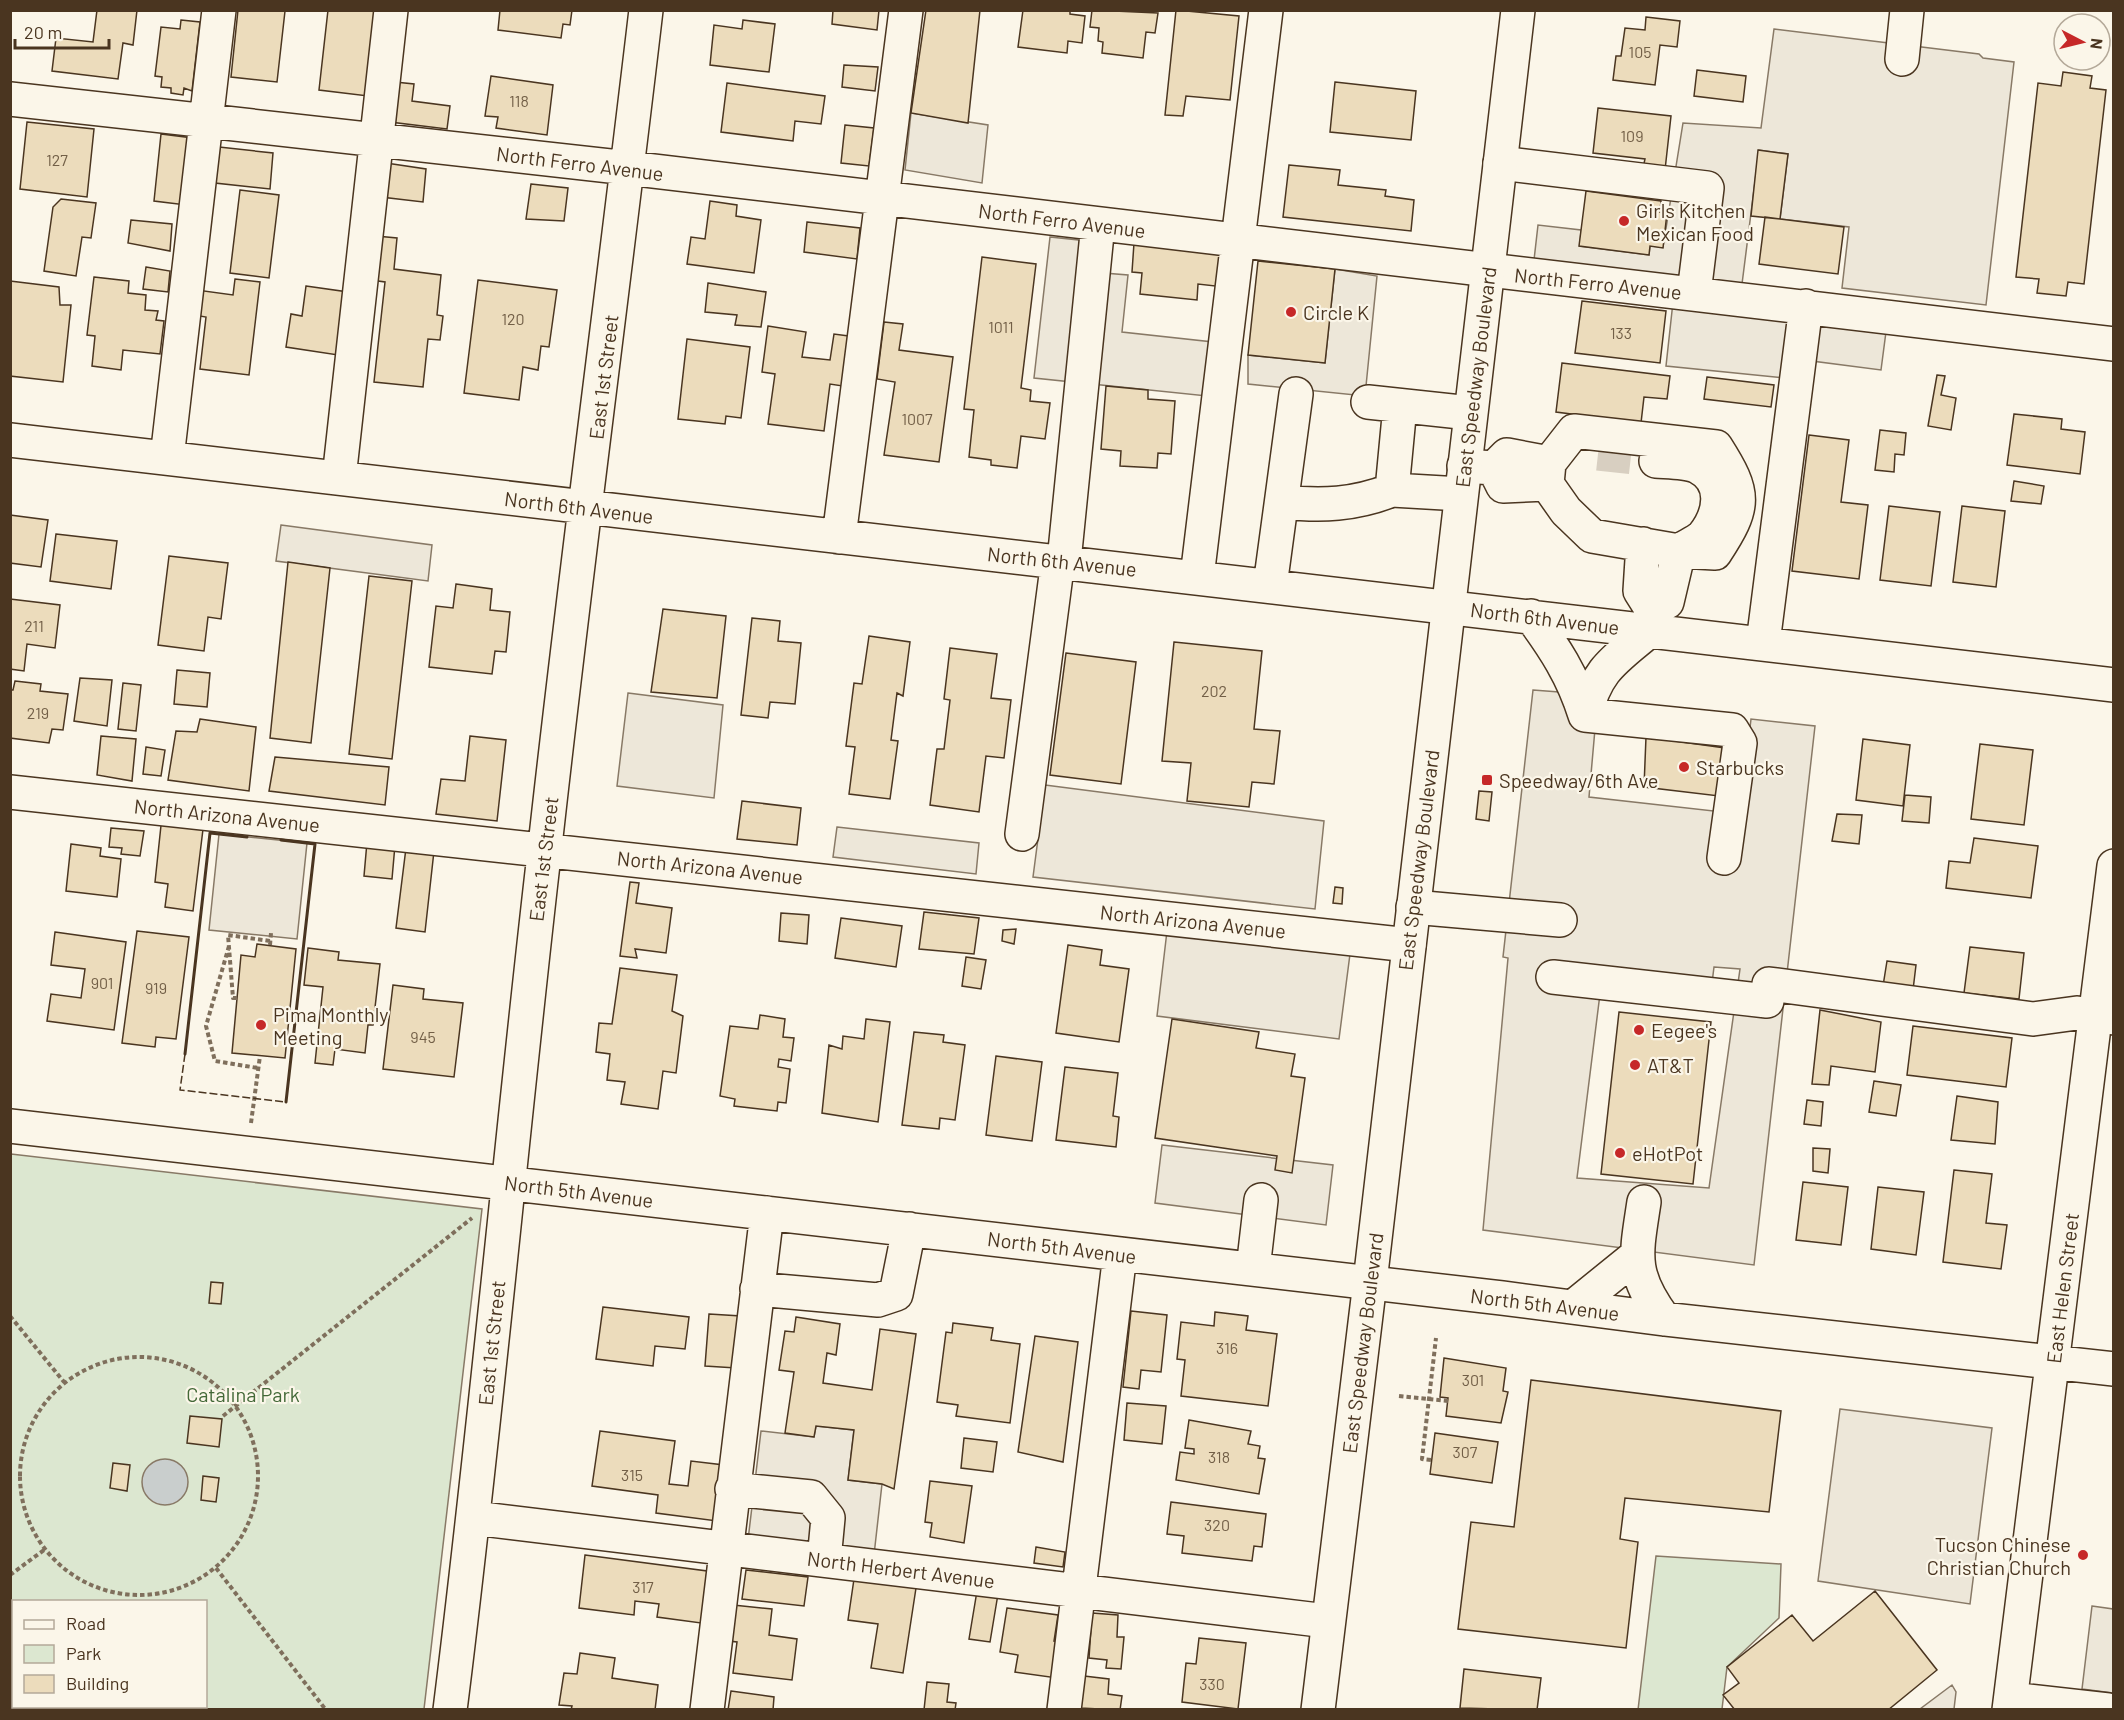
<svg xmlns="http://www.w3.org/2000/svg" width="2124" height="1720" viewBox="0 0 2124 1720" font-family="Barlow,sans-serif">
	<rect width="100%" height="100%" fill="#fbf6e9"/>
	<path fill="#dce7d0" stroke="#887966" stroke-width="1.5" fill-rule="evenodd" d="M11 1154 482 1209 424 1709 11 1710ZM14 1602H206V1706H14Z
		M1656 1556 1781 1564 1779 1618 1727 1667 1722 1709 1638 1710Z"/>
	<path fill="#ede7d9" stroke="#887966" stroke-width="1.5" fill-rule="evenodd" d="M1774 29 1979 54 1983 58 2014 62 1986 305 1842 288 1849 227 1780 219 1788 154 1759 150 1742 284 1534 260 1538 225 1581 230 1580 246 1649 255 1650 246 1663 247 1683 123 1761 128Z
		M911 113 988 125 982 183 905 170Z
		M1050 237 1107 243 1104 273 1128 275 1122 332 1213 342 1207 396 1034 378Z
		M1335 269 1377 276 1365 396 1248 384V355L1325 363Z
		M1673 302 1792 319 1785 378 1666 366Z
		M1814 312 1887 324 1881 370 1812 361Z
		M281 525 432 545 428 581 276 561Z
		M1533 690 1598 695 1589 797 1740 814 1751 719 1815 726 1754 1265 1483 1230 1508 958 1503 957ZM1714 967 1740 969 1709 1188 1577 1178 1603 970 1712 983Z
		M628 693 723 705 714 798 617 786Z
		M1045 785 1324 821 1315 909 1033 877Z
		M837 827 979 843 976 874 833 857Z
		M219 834 307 843 297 939 209 930Z
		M1167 931 1350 954 1339 1039 1157 1016Z
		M1162 1145 1333 1165 1326 1225 1155 1203Z
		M1840 1409 1992 1428 1970 1604 1818 1581Z
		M816 1426 854 1430 848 1480 882 1484 874 1555 748 1540 761 1431 814 1437Z
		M2092 1606 2113 1609V1693L2082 1689Z
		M1952 1685 1956 1692 1954 1709H1920Z"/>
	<path fill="#c9cecd" stroke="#887966" stroke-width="1.5" d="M142 1482a23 23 0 1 1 46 0a23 23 0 1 1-46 0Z"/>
	<path fill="#ecdcbc" stroke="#4a3520" stroke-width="1.5" d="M97 10H137L133 45 123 43 118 79 52 71 56 38 93 42Z
		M238 10 285 11 277 82 231 77Z
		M328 10H377L368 96 319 90Z
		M500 10H572L570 25 563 24 561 38 498 30Z
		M833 10H879L877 30 832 24Z
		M926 10H980L968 123 911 113Z
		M1023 10H1070V14L1085 16 1082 43 1068 41 1067 53 1018 47Z
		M1092 10 1158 13 1155 33 1146 32 1143 58 1102 53 1103 42 1098 41 1099 28 1090 27Z
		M1176 10 1239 16 1230 100 1186 96 1183 116 1165 115Z
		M1646 17 1680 21 1677 47 1660 45 1655 85 1613 80 1616 56H1621L1625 28 1645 30Z
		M181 20 200 22 192 91 184 88 183 95 171 93V88L161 87 162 77 155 76 161 27 180 29Z
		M743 20 775 24 769 72 710 65 714 25 742 29Z
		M844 65 878 67 875 91 842 87Z
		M1697 70 1746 76 1743 102 1694 96Z
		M2063 72 2092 76 2090 88 2106 90 2084 284 2068 282 2066 296 2037 293 2039 279 2016 277 2038 83 2061 86Z
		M491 76 553 85 547 135 496 128 498 117 485 116Z
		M395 82 414 84 412 101 450 106 447 129 390 122Z
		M1335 82 1416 91 1411 140 1330 132Z
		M727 83 825 96 821 124 795 121 793 141 721 132Z
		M1598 108 1671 116 1665 170 1643 168 1645 159 1593 153Z
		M27 122 94 129 87 197 20 189Z
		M845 125 874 128 869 166 841 163Z
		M161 134 193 138 186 205 154 201Z
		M219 147 273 153 270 189 215 183Z
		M1758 150 1788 154 1780 219 1751 216Z
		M386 163 426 169 423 202 381 197Z
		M1289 165 1340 170 1338 185 1386 190 1385 196 1414 200 1411 231 1283 217Z
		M531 184 568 188 564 221 526 219Z
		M240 190 279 195 269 278 230 273Z
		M1586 191 1661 201 1660 212 1667 213 1663 248 1650 246 1649 255 1579 246Z
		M61 199 96 203 91 238 82 237 76 276 44 271 53 207Z
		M710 201 737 205 736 216 761 220 754 273 687 264 691 237 705 239Z
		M1765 217 1844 227 1838 274 1759 264Z
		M131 220 172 224 170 251 128 243Z
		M807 222 860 228 857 259 804 252Z
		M376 236 397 238 394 269 441 275 437 315 443 316 440 340 428 339 423 387 374 382 385 282 371 280Z
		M1134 243 1227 252 1224 287 1198 284 1197 300 1140 294 1142 273 1132 272Z
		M982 257 1036 264 1021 388 1031 390 1030 401 1050 403 1045 439 1021 436 1017 468 991 465V460L969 457 974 410 964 409Z
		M1258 261 1335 269 1325 363 1248 355Z
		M146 267 170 271 168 292 143 289Z
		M94 277 129 281 128 293 146 295 145 310 158 311 156 320 164 321 160 354 123 350 121 370 92 366 95 336 87 335Z
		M235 279 260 282 249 375 200 369 206 317 194 315 197 290 233 295Z
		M478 280 557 290 549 347 541 346 538 370 523 367 519 400 464 393Z
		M10 281 59 287 60 305H71L63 382 10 376Z
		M708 283 766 292 761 327 735 325 737 315 705 312Z
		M306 286 348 292 338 355 286 347 291 314 302 316Z
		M1582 301 1666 311 1660 363 1575 353Z
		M884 322 903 324 899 350 953 357 939 462 884 455 895 382 877 379Z
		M768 326 806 332 802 357 830 360 834 334 856 337 849 387 830 384 824 431 768 424 775 374 762 372Z
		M687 339 750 347 741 418 726 416 725 424 678 419Z
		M1562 363 1670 376 1667 399 1644 397 1641 423 1556 412Z
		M1937 375 1945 376 1941 395 1956 398 1951 430 1928 426Z
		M1707 377 1774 385 1771 407 1704 399Z
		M1106 386 1148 390V399L1175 401 1171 454 1158 453 1157 468 1120 466 1121 451 1101 449Z
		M2014 414 2062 419 2061 429 2085 432 2080 474 2007 465Z
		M1880 430 1906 433 1904 455 1895 454 1894 472 1875 470Z
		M1809 435 1849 440 1841 502 1868 505 1859 579 1792 571Z
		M2014 481 2044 486 2041 504 2011 501Z
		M1889 506 1940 512 1931 586 1880 580Z
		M1962 506 2005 511 1996 587 1953 582Z
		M10 515 48 520 41 567 10 563Z
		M56 534 117 541 111 589 50 581Z
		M169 556 228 563 221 619 208 617 204 651 158 645Z
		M288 562 330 568 311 743 270 738Z
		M369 576 412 581 392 759 349 754Z
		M456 584 492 589 490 610 510 612 506 652 495 651 492 674 429 667 436 606 453 608Z
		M10 599 60 605 55 648 27 644 24 671 10 669Z
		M663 609 726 616 717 698 651 692Z
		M752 618 780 621 778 641 801 643 795 704 770 702 768 718 741 715Z
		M869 636 910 642 903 696 897 693 891 740 898 741 890 799 849 794 855 747 846 746 854 683 862 684Z
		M1174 642 1262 651 1254 729 1280 731 1274 784 1252 782 1249 807 1187 801 1191 763 1162 761Z
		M950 648 997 654 991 698 1011 700 1004 758 986 756 979 812 930 805 937 749H944L950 700 944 699Z
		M1066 653 1136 662 1121 784 1050 775Z
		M177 670 210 673 207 707 174 704Z
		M80 678 112 680 107 726 74 721Z
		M15 681 41 684 40 691 68 694 63 730 52 729 49 743 10 738V690H13Z
		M123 683 141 685 136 731 118 729Z
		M200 719 256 727 249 791 168 780 176 731 197 732Z
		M101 736 136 739 132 781 97 775Z
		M470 736 506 740 497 821 436 814 441 779 465 781Z
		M1646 737 1725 748 1719 796 1644 787Z
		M1863 739 1910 745 1903 806 1856 800Z
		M1980 744 2033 750 2024 825 1971 819Z
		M146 747 165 750 161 776 143 774Z
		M275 757 389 767 385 805 269 791Z
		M1479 791 1492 792 1489 821 1476 819Z
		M1905 795 1931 797 1929 823 1902 821Z
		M742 801 801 808 797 845 737 839Z
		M1837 814 1862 815 1859 844 1832 841Z
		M162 816 204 821 193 911 165 907 168 884 155 882Z
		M111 828 144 831 140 856 121 854 122 848 109 847Z
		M1974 838 2038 846 2031 898 1946 888 1949 861 1970 863Z
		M367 842 395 845 392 879 364 876Z
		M71 844 101 848 100 856 121 859 117 897 66 891Z
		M406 848 434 851 425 932 396 928Z
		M630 882 639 883 636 903 672 908 666 953 635 949 637 958 620 956Z
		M1335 887 1343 888 1342 904 1333 903Z
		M924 912 979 918 974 954 919 949Z
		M781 913 809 915 807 944 779 941Z
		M841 918 902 926 896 967 835 958Z
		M1016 929 1014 944 1002 941 1003 930Z
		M137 931 189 937 176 1039 156 1037 155 1047 122 1043Z
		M55 932 126 942 114 1030 47 1021 51 994 81 998 85 969 51 965Z
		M257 944 296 949 285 1058 232 1053 241 955 255 957Z
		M1068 945 1102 950 1100 965 1129 969 1119 1042 1056 1033Z
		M1970 947 2024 953 2019 999 1964 993Z
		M308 948 339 952 338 960 380 964 373 1025H368L365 1053 335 1049 333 1065 315 1063 323 987 304 985Z
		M966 957 986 960 981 989 962 986Z
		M1887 961 1916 965 1913 990 1883 986Z
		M620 968 677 975 672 1011 683 1016 676 1073 663 1071 658 1109 621 1104 625 1082 607 1080 610 1054 596 1052 599 1023 612 1024Z
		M393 985 424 989 423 999 463 1003 454 1077 383 1069Z
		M1820 1010 1881 1022 1875 1072 1831 1066 1829 1085 1812 1084Z
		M1619 1012 1711 1022 1693 1184 1601 1174Z
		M760 1015 785 1019 783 1037 794 1038 791 1061 779 1059 778 1067 790 1069 786 1103 778 1102 777 1111 734 1106 735 1099 720 1096 730 1026 758 1029Z
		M866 1019 890 1022 878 1122 822 1113 829 1045 842 1049 843 1036 864 1039Z
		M1172 1019 1259 1032 1256 1048 1295 1054 1291 1076 1305 1078 1292 1173 1275 1170 1277 1156 1155 1138Z
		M1913 1026 2012 1038 2006 1087 1907 1075Z
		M914 1032 944 1035 943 1042 965 1045 955 1120 940 1118 939 1129 902 1125Z
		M996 1056 1042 1062 1032 1141 986 1135Z
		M1065 1067 1118 1073 1113 1116 1119 1117 1116 1147 1056 1140Z
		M1874 1081 1901 1085 1896 1116 1869 1112Z
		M1957 1096 1998 1102 1995 1144 1951 1140Z
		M1807 1100 1823 1102 1821 1126 1804 1124Z
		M1813 1148 1830 1149 1828 1173 1813 1171Z
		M1954 1170 1992 1174 1986 1223 2007 1225 2001 1269 1943 1262Z
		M1803 1182 1848 1187 1841 1245 1796 1240Z
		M1878 1187 1924 1192 1916 1255 1871 1249Z
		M211 1282 223 1283 221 1304 209 1303Z
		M603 1307 689 1317 685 1349 655 1346 653 1366 596 1359Z
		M1131 1311 1167 1315 1161 1372 1141 1370 1139 1389 1123 1387Z
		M1215 1312 1248 1316 1246 1330 1277 1334 1268 1406 1181 1396 1185 1360 1177 1359 1181 1322 1214 1326Z
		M709 1314 741 1316 736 1368 705 1366Z
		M796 1317 840 1324 836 1355 827 1353 823 1383 872 1390 880 1329 916 1334 894 1489 882 1484 848 1480 854 1430 816 1426 814 1437 785 1433 794 1372 779 1370 785 1331 794 1332Z
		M953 1323 993 1328 991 1340 1020 1344 1010 1423 956 1416 958 1405 937 1402 946 1332 952 1333Z
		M1035 1336 1078 1342 1063 1462 1018 1452Z
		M1444 1358 1506 1368 1503 1391 1508 1392 1501 1423 1446 1416 1448 1398 1440 1397Z
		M1531 1380 1781 1411 1769 1512 1625 1498 1620 1539 1638 1542 1626 1648 1458 1629 1471 1522 1514 1527Z
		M1127 1403 1166 1406 1162 1444 1124 1440Z
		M190 1416 222 1419 219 1447 187 1443Z
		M1189 1420 1251 1431 1248 1444 1260 1446 1258 1458 1265 1459 1259 1494 1176 1480 1180 1452 1194 1454V1449L1185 1448Z
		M600 1431 675 1441 669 1484 688 1486 691 1461 724 1465 717 1521 656 1513 658 1495 592 1486Z
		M1435 1433 1498 1442 1492 1483 1430 1474Z
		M964 1438 997 1442 993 1472 961 1468Z
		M113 1463 130 1465 127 1491 110 1488Z
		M203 1476 219 1478 216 1502 201 1500Z
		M930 1481 972 1486 964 1543 930 1537 932 1523 925 1522Z
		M1171 1502 1266 1514 1262 1547 1254 1546 1252 1561 1182 1553 1184 1536 1167 1534Z
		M1036 1547 1065 1552 1063 1567 1034 1563Z
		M585 1555 707 1571 701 1623 657 1617 659 1604 635 1601 634 1615 579 1608Z
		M746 1570 808 1577 804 1606 742 1599Z
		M854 1579 916 1588 903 1673 871 1668 878 1624 848 1620Z
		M977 1591 998 1594 990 1642 969 1639Z
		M1875 1591 1937 1670 1888 1710H1735L1723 1695 1739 1683 1727 1667 1792 1615 1813 1641Z
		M733 1605 772 1609 769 1635 797 1639 792 1680 733 1673 737 1642 729 1641Z
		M1007 1608 1058 1615 1054 1641 1062 1642 1057 1678 1015 1672 1018 1655 1000 1652Z
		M1092 1613 1118 1615 1117 1637H1124L1121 1669 1106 1668 1107 1660 1089 1658Z
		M1199 1638 1246 1643 1238 1709 1182 1702 1186 1663 1196 1664Z
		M580 1653 615 1658 612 1678 658 1685 655 1710H571L572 1706 559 1705 564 1673 577 1674Z
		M1464 1669 1541 1678 1537 1710 1460 1708Z
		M1084 1676 1109 1679 1108 1694 1122 1696 1120 1710 1080 1708Z
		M927 1682 949 1684 947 1702 956 1703 955 1710H924Z
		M731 1691 774 1697 773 1710H728Z"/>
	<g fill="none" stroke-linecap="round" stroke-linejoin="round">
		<path stroke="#d8cfc1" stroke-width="33" stroke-dasharray="33 16" stroke-linecap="butt" d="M1598 454 1652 460"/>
		<g stroke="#4a3520" stroke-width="36">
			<path id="minor" d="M1902 59 1907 10
				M10 99 628 168 2114 344
				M1500 163 1707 188 1694 293
				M1368 402 1470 413
				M1574 431 1716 447C1746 494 1746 506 1715 553L1679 551 1592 536 1566 511 1547 484 1549 463Z
				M10 440 2114 685
				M167 458 219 10
				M1464 466 1494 468 1507 455 1549 463
				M1494 468 1503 486 1547 484
				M339 478 391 10
				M1392 490 1461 494
				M1282 502C1322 506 1354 505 1392 490L1400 406
				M839 537 906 10
				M1643 544 1640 591 1652 610 1667 602 1679 551C1686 546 1697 542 1703 536 1720 515 1727 482 1698 467 1688 462 1668 462 1656 461
				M1064 561 1098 224
				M1197 577 1266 10
				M1270 586 1296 394
				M1531 616C1554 647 1573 676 1585 715 1597 668 1615 660 1650 630L1651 616
				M1763 643 1806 306
				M1585 715 1732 730 1740 743 1724 858
				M10 792 1409 945
				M1022 834 1058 560
				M1413 907 1560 920
				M1553 977 1767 1001
				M1769 984 2033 1019 2077 1013 2114 1018
				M10 1126 1502 1298 1664 1319 2114 1369
				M1644 1202C1636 1255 1630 1273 1664 1319
				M1253 1269 1261 1200
				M757 1289 878 1300 896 1294 909 1229
				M1573 1307 1636 1256
				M732 1489 811 1497 828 1518 824 1560
				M474 1518 1327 1621
				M2011 1699 2108 1710
				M450 1710C486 1425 511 1140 544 855 575 573 613 292 646 10
				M707 1710 767 1213
				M1064 1710 1120 1254
				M2009 1710 2114 866"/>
		</g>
		<g stroke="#4a3520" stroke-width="36">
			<path id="major" d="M1318 1710 1370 1282 1518 10"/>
		</g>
		<path stroke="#7f6f5c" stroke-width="4" stroke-dasharray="4.5 3" stroke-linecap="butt" d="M270 945 271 933
			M229 946 206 1026 215 1061 258 1068
			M237 998H233L228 935 270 941
			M251 1123 260 1056
			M10 1316 64 1382
			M20 1476a119 119 0 1 1 238 0a119 119 0 1 1-238 0Z
			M1399 1396 1448 1401
			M223 1416 472 1218
			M1431 1460 1422 1459 1436 1338
			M216 1568 326 1710
			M10 1575 44 1550"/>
		<use href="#minor" stroke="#fbf6e9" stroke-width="33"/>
		<use href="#major" stroke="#fbf6e9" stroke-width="33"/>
		<path stroke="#4a3520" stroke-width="1.5" stroke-dasharray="8 3" stroke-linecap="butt" d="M185 1054 180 1090 286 1102"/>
		<path stroke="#4a3520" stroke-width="3" d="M281 840 315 844 286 1102
			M185 1054 210 833 247 837"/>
	</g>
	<g fill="#c62828" stroke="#fbf6e9" stroke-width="2">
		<circle cx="1624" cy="221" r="6"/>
		<circle cx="1291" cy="312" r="6"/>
		<circle cx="1684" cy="767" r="6"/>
		<rect x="1481" y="774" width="12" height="12" rx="3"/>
		<circle cx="261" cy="1025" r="6"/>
		<circle cx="1639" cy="1030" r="6"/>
		<circle cx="1635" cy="1065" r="6"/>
		<circle cx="1620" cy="1153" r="6"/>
		<circle cx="2083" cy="1555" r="6"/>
	</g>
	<g text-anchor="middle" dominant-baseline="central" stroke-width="4.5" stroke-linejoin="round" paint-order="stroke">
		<g font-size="16" fill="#725f47">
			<text x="1640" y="51">105</text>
			<text x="519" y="100">118</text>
			<text x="1632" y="135">109</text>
			<text x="57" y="159">127</text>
			<text x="513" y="318">120</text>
			<text x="1001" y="326">1011</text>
			<text x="1621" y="332">133</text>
			<text x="917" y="418">1007</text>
			<text x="34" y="625">211</text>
			<text x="1214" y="690">202</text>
			<text x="38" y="712">219</text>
			<text x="102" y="982">901</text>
			<text x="156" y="987">919</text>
			<text x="423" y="1036">945</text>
			<text x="1227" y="1347">316</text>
			<text x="1473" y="1379">301</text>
			<text x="1465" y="1451">307</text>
			<text x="1219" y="1456">318</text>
			<text x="632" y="1474">315</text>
			<text x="1217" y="1524">320</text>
			<text x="643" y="1586">317</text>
			<text x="1212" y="1683">330</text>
		</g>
		<g font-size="20" fill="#4a3520" stroke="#fbf6e9">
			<text transform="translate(580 163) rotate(7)">North Ferro Avenue</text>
			<text transform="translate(1062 220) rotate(7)">North Ferro Avenue</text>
			<text transform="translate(1598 283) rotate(6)">North Ferro Avenue</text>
			<text transform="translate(603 377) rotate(-83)">East 1st Street</text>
			<text transform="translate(1475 377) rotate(-83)">East Speedway Boulevard</text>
			<text transform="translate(579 507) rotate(7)">North 6th Avenue</text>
			<text transform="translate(1062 561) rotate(6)">North 6th Avenue</text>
			<text transform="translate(1545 618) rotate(7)">North 6th Avenue</text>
			<text transform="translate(227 815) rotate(6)">North Arizona Avenue</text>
			<text transform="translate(543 859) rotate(-83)">East 1st Street</text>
			<text transform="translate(1418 860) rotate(-83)">East Speedway Boulevard</text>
			<text transform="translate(710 867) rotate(6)">North Arizona Avenue</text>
			<text transform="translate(1193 921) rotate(6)">North Arizona Avenue</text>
			<text transform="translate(579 1191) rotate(7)">North 5th Avenue</text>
			<text transform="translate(1062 1247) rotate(7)">North 5th Avenue</text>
			<text transform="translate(2062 1288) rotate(-83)">East Helen Street</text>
			<text transform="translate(1545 1304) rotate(7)">North 5th Avenue</text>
			<text transform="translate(491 1343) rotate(-84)">East 1st Street</text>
			<text transform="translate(1362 1343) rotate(-83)">East Speedway Boulevard</text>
			<text transform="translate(901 1569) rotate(7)">North Herbert Avenue</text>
		</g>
		<g font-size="20" fill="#4a3520" stroke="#fbf6e9" text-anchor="start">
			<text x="1636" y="210">Girls Kitchen<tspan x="1636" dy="23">Mexican Food</tspan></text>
			<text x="1303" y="312">Circle K</text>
			<text x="1696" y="767">Starbucks</text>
			<text x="1499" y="780">Speedway/6th Ave</text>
			<text x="273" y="1014">Pima Monthly<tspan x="273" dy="23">Meeting</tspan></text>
			<text x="1651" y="1030">Eegee's</text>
			<text x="1647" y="1065">AT&amp;T</text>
			<text x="1632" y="1153">eHotPot</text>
			<text x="2071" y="1544" text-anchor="end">Tucson Chinese<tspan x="2071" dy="23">Christian Church</tspan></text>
		</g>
		<g font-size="20" fill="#436837" stroke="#fbf6e9">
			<text x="243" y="1394">Catalina Park</text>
		</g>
	</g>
	<rect width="2124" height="1720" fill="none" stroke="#4a3520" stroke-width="24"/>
	<rect x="12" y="1600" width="195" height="108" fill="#fbf6e9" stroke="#b4a999" stroke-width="1.5"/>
	<rect x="24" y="1620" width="30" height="9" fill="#fbf6e9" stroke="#b4a999" stroke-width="1.5"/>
	<text x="66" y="1630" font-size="18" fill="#4a3520">Road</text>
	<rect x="24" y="1645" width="30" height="18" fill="#dce7d0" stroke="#b4a999" stroke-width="1.5"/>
	<text x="66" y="1660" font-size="18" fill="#4a3520">Park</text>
	<rect x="24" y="1675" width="30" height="18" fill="#ecdcbc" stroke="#b4a999" stroke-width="1.5"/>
	<text x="66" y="1690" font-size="18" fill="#4a3520">Building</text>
	<g transform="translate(2082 42) rotate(97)"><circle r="28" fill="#fbf6e9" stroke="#b4a999" stroke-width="1.5"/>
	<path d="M0-4.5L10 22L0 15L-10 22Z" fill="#c62828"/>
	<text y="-9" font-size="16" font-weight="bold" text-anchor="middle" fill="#4a3520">N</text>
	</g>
	<path d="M15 39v9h94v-9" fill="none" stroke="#4a3520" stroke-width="3"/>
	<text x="24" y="39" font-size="18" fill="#4a3520" stroke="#fbf6e9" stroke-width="4.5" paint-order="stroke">20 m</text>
</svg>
